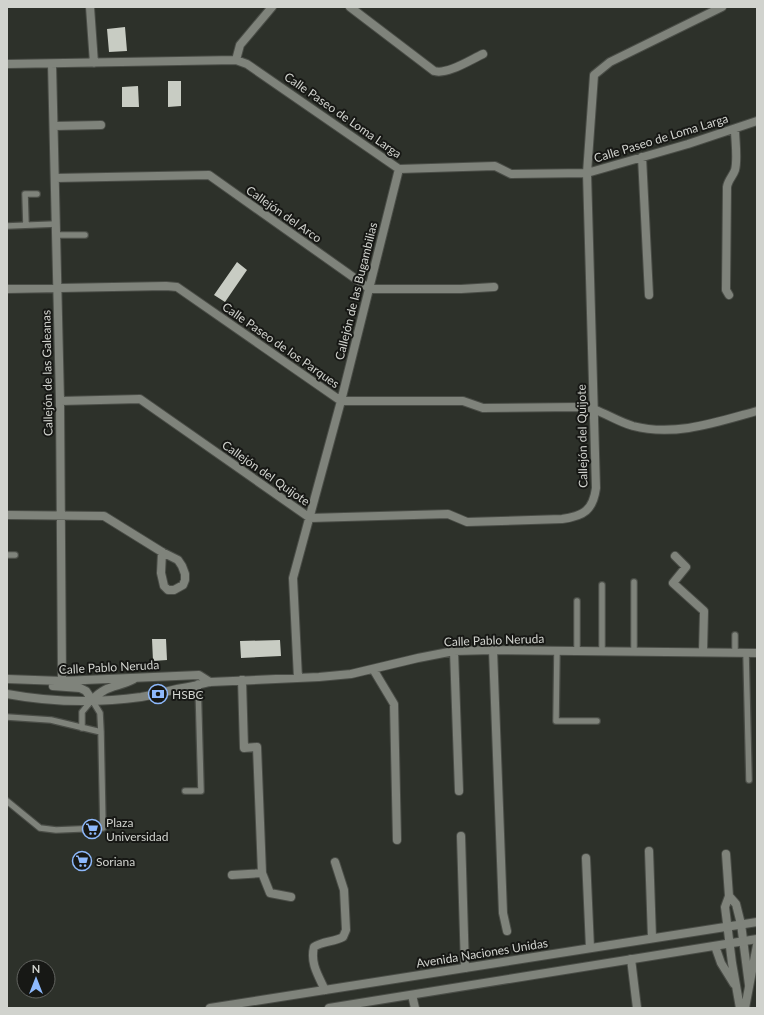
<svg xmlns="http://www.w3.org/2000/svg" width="764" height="1015" viewBox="0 0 764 1015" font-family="Lato,sans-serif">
	<rect width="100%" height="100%" fill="#2d312a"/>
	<path fill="#c8ccc3" d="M125 27 127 51 109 52 107 29Z
		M168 81H181V106L168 107Z
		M138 86 139 107H122V87Z
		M237 262 247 270 225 302 214 295Z
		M152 639H166L167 660 153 661Z
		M280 640 281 656 241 658 240 641Z"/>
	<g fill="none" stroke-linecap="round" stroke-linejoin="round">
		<g stroke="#4a4d47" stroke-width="8">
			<path id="service" d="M26 225 25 194H37
				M7 226 56 224
				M56 235H85
				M7 555H15
				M602 585V651
				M577 601V651
				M735 635V653
				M557 650 556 721H597
				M634 651V582
				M746 653 749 780
				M7 717 51 720 101 732 103 828 56 830 40 828 7 801
				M82 728V712L92 700 100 713 101 732
				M185 791H201L198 683"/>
		</g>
		<g stroke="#4a4d47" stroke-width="10">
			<path id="minor" d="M90 7 94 63
				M350 7 434 71C447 75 470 60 483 54
				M236 60 240 45 272 7
				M7 64 236 60 247 64 399 169 495 166 511 174 587 173 688 144 757 121
				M52 64 60 401 62 681
				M54 126 101 125
				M642 157 649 295
				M55 178 209 175 370 289H461L494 287
				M7 289 166 286 177 287 341 401H463L483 408 578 407C583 408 588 408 593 409 607 414 619 422 633 426 675 437 717 422 757 411
				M729 295 726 290 727 187C728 180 733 176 735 170 738 159 735 140 735 129
				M60 401 140 399 310 518 448 514 467 522 562 519C584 516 593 510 596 488L587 173 594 75 610 62 722 7
				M7 515 104 516 162 552 178 560 182 566 185 574V580L183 585 174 590H168L164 586 161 573 162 552
				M675 556 686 567 673 583 704 611 703 652
				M493 650 503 913 507 931
				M454 651 459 791
				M373 669 394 704 397 840
				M298 678 293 578 341 401 399 169
				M7 679 62 681 199 675 210 682
				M53 686 80 688 86 691 92 700C107 684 117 688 134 679
				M7 694C50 702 98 703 141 697 153 695 165 692 177 689 188 687 199 685 210 682L319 677 351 674 418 658 454 651 493 650 757 653
				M461 836 465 968
				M649 851 652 938
				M726 854 729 896 725 907 732 963 740 1008
				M586 858 590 948
				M262 873 270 893 291 897
				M232 875 262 873 257 747 244 748 242 680
				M729 896 736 904 741 924 749 985
				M715 946 721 963 734 984
				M631 959 637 1008
				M325 990C318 975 310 963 314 947 322 941 334 942 343 937L346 930 344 890 335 862
				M412 995 415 1008
				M745 1008 757 945"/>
		</g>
		<g stroke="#4a4d47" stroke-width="10">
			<path id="tertiary" d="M210 1008 757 922
				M329 1008 757 939"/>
		</g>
		<use href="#service" stroke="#7f837b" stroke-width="5.5"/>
		<use href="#minor" stroke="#7f837b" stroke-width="8"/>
		<use href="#tertiary" stroke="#7f837b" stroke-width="8"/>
	</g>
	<defs>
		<g id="bank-ring" transform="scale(1)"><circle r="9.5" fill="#171815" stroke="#8eb9fc" stroke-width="1.5"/><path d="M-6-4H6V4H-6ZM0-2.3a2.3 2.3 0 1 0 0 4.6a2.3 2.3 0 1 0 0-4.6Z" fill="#8eb9fc"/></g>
		<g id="supermarket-ring" transform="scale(1)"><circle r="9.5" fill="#171815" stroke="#8eb9fc" stroke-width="1.5"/><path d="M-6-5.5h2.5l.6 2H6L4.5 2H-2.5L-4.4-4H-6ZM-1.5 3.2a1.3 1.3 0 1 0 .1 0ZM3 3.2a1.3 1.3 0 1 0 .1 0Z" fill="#8eb9fc"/></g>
	</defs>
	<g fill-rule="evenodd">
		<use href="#bank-ring" x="158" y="694"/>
		<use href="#supermarket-ring" x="92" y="829"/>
		<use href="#supermarket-ring" x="82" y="861"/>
	</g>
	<g text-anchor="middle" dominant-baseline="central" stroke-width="4" stroke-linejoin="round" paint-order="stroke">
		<g font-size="12" fill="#d1d3ce" stroke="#171815">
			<text transform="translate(343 115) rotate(35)">Calle Paseo de Loma Larga</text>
			<text transform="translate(661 138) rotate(-17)">Calle Paseo de Loma Larga</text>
			<text transform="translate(284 214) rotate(35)">Callejón del Arco</text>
			<text transform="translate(356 291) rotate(-76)">Callejón de las Bugambilias</text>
			<text transform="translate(281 345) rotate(35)">Calle Paseo de los Parques</text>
			<text transform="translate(47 373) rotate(-91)">Callejón de las Galeanas</text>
			<text transform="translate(582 436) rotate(-91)">Callejón del Quijote</text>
			<text transform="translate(266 473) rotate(35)">Callejón del Quijote</text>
			<text transform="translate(494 640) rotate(-2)">Calle Pablo Neruda</text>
			<text transform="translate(109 667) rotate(-3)">Calle Pablo Neruda</text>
			<text transform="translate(482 953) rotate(-9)">Avenida Naciones Unidas</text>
		</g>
		<g font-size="12" fill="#d1d3ce" stroke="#171815" text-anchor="start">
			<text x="172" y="694">HSBC</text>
			<text x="106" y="822">Plaza<tspan x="106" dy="14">Universidad</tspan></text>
			<text x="96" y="861">Soriana</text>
		</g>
	</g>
	<rect width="764" height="1015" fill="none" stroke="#d1d3ce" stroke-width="16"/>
	<g transform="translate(36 979)"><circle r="19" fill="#171815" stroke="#61635f"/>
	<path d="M0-3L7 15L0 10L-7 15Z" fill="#8eb9fc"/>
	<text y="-6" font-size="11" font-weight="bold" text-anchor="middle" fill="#d1d3ce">N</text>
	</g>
</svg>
